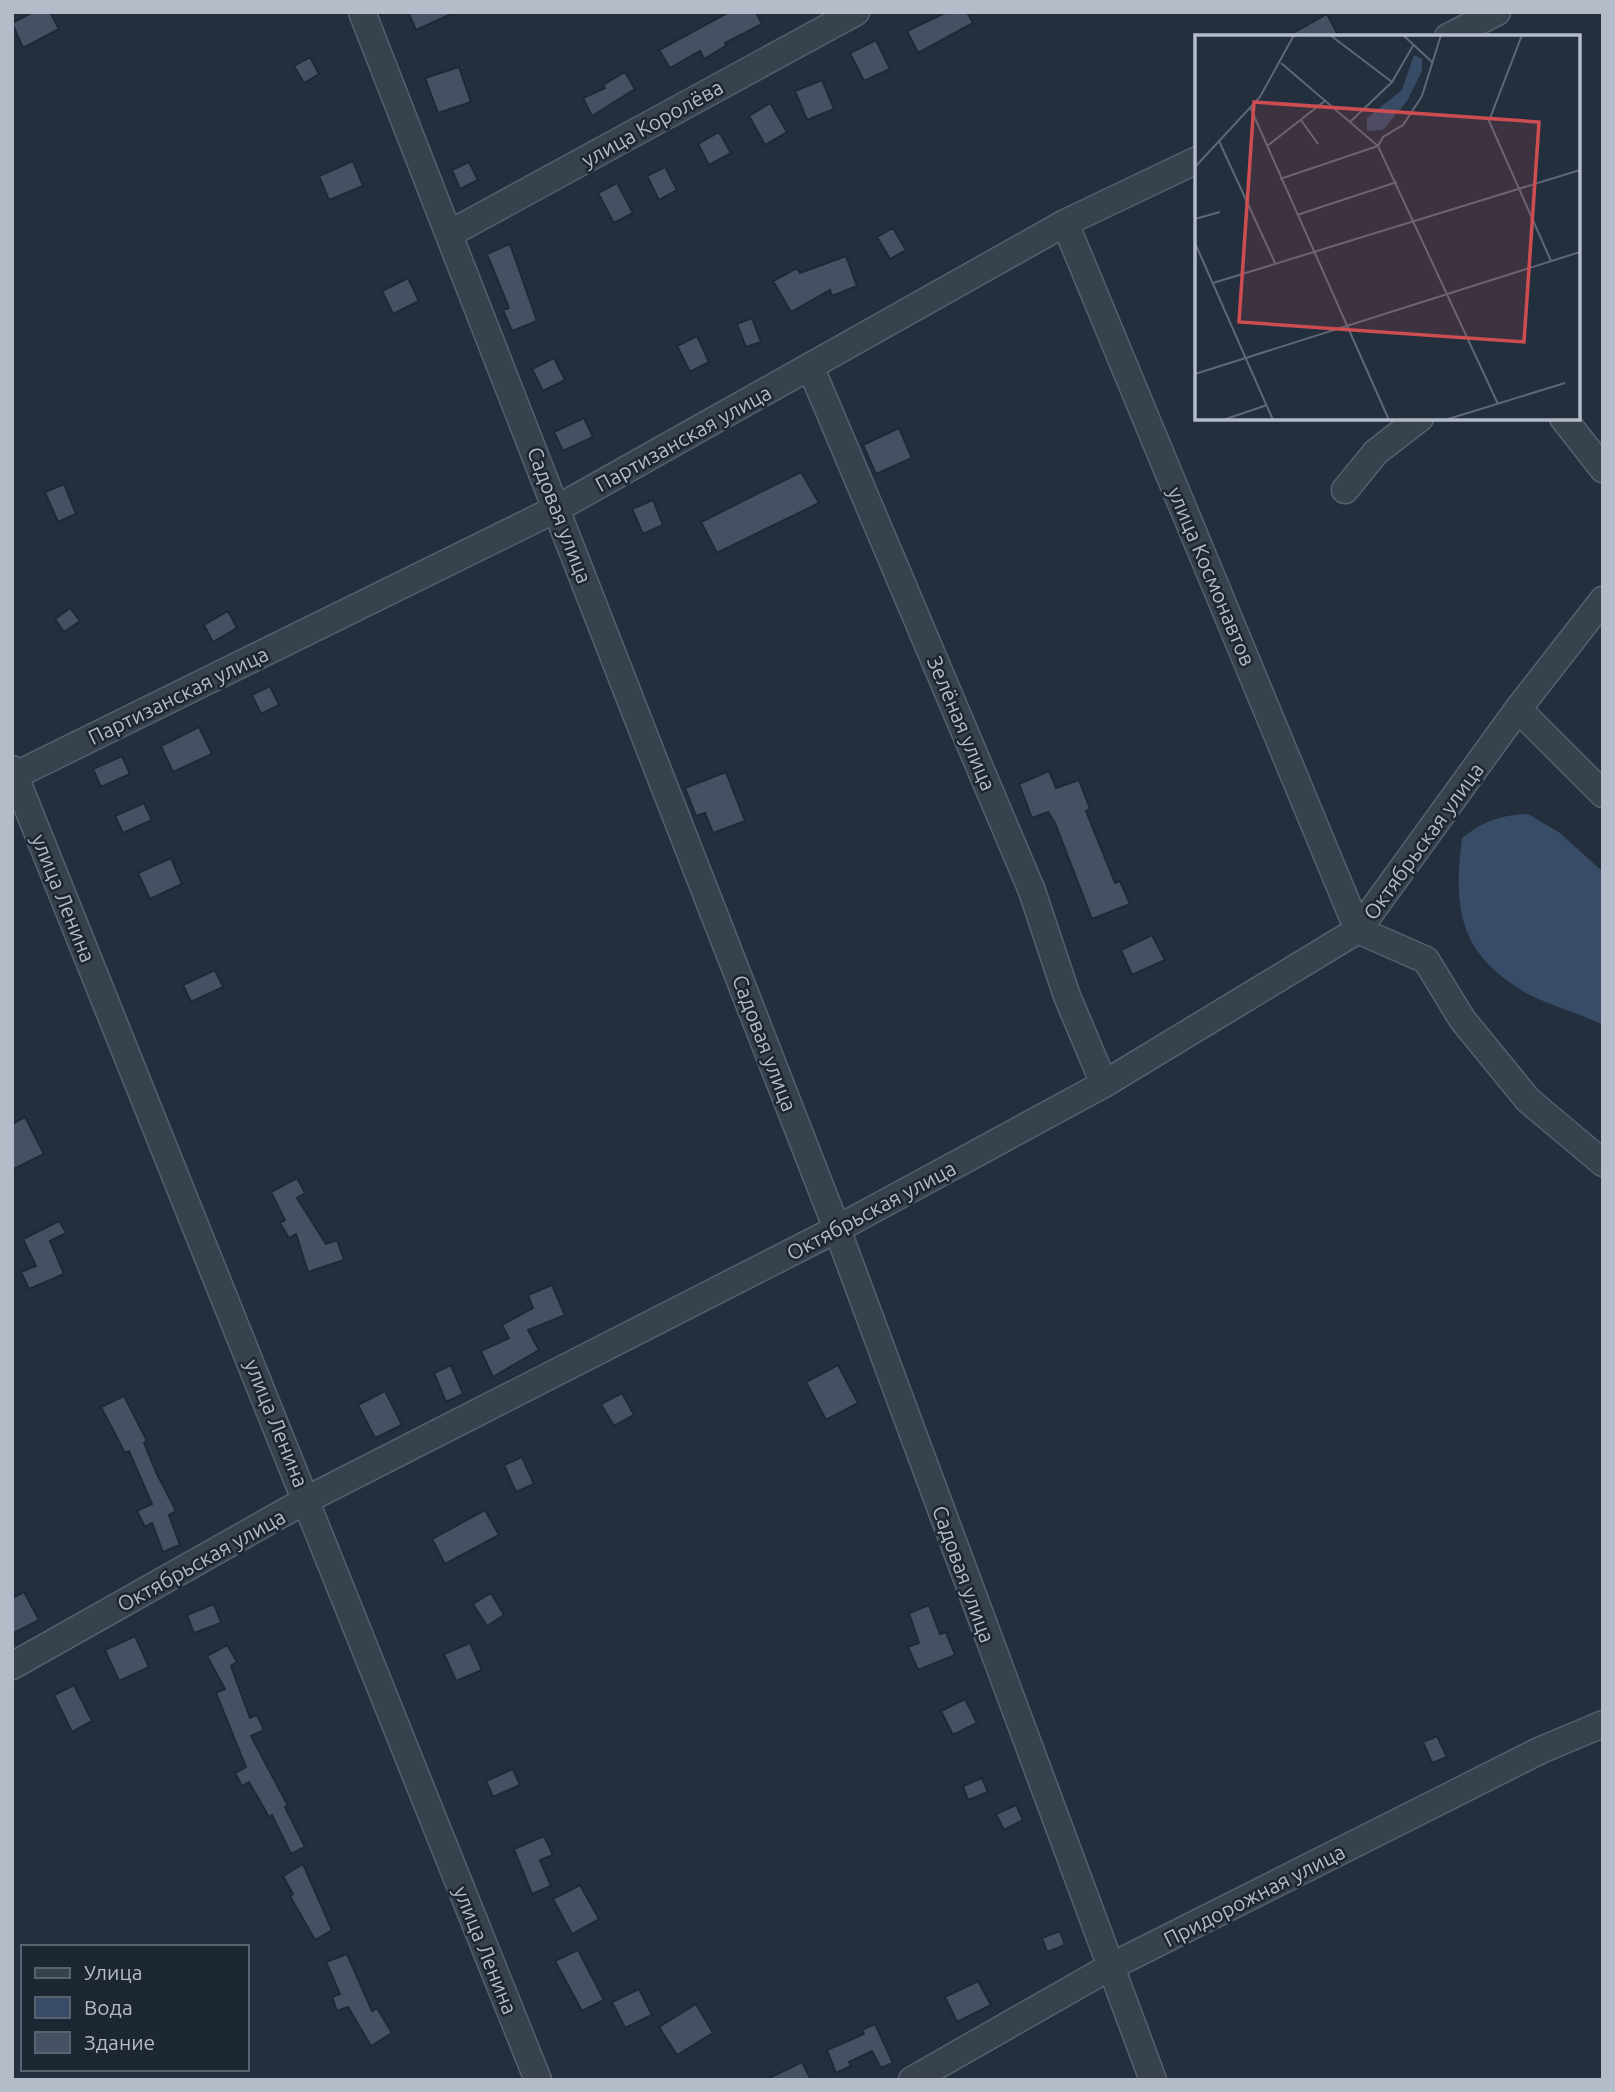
<svg xmlns="http://www.w3.org/2000/svg" width="1615" height="2092" viewBox="0 0 1615 2092" font-family="Ubuntu,sans-serif">
	<rect width="100%" height="100%" fill="#242f3e"/>
	<path fill="#394c67" d="M1528 814 1560 833 1603 872V1025C1579 1013 1551 1006 1528 994 1459 955 1453 910 1462 838 1484 821 1501 815 1528 814Z"/>
	<path fill="#455162" stroke="#1f2835" stroke-width="2" d="M33 12H50L59 29 23 48 12 23Z
		M408 12H456L416 30Z
		M729 12H756L762 24 725 43 727 45 704 59 700 51 670 68 659 50Z
		M947 12H967L973 23 918 53 907 31Z
		M1327 14 1339 37H1286Z
		M876 40 890 69 864 81 850 53Z
		M310 57 319 74 304 83 294 66Z
		M459 67 471 102 438 113 425 78Z
		M625 72 635 89 592 116 583 98 605 88 603 85Z
		M822 80 834 109 807 120 795 91Z
		M770 103 787 132 765 145 749 116Z
		M719 132 731 153 709 165 698 144Z
		M353 161 363 186 329 200 319 176Z
		M469 162 478 180 460 189 452 170Z
		M665 167 677 190 659 200 647 176Z
		M617 183 633 213 614 223 598 193Z
		M893 228 906 250 890 259 877 237Z
		M510 244 537 321 512 331 503 310 509 308 487 254Z
		M846 256 857 286 832 296 830 290 791 312 773 281 797 268 800 273Z
		M408 278 419 301 393 314 382 291Z
		M752 318 761 342 746 347 737 324Z
		M697 336 709 362 690 372 677 346Z
		M554 358 565 380 543 391 532 369Z
		M584 418 593 437 563 451 554 432Z
		M899 428 912 458 876 474 863 445Z
		M801 472 819 503 717 553 701 522Z
		M64 484 76 514 58 522 45 492Z
		M653 500 663 525 643 534 632 509Z
		M70 608 80 621 64 632 55 619Z
		M228 611 237 628 213 642 204 625Z
		M270 686 279 705 261 714 252 695Z
		M199 727 212 754 173 772 161 746Z
		M122 756 130 774 101 787 93 769Z
		M1049 771 1056 788 1079 780 1090 809 1086 811 1115 883 1120 881 1130 904 1092 919 1055 823 1048 812 1032 818 1019 784Z
		M726 772 745 821 713 833 705 813 696 816 685 788Z
		M144 803 152 820 123 833 115 816Z
		M171 858 182 884 150 899 138 873Z
		M1152 935 1165 960 1132 975 1121 950Z
		M215 970 223 987 191 1002 183 985Z
		M25 1117 44 1154 12 1170V1124Z
		M297 1178 305 1193 297 1198 326 1244 337 1240 344 1260 308 1272 296 1234 289 1238 280 1223 285 1220 271 1192Z
		M59 1221 66 1233 50 1241 64 1274 29 1289 21 1272 36 1266 23 1239Z
		M552 1285 565 1315 528 1330 539 1350 493 1377 481 1351 509 1338 502 1325 533 1308 528 1295Z
		M451 1365 463 1394 446 1402 434 1373Z
		M838 1365 858 1403 826 1420 806 1382Z
		M385 1391 402 1425 375 1438 358 1405Z
		M622 1393 634 1415 614 1426 601 1404Z
		M124 1396 147 1441 144 1443 156 1472 176 1511 169 1515 180 1545 163 1552 152 1523 145 1527 137 1511 152 1504 129 1451 125 1453 101 1407Z
		M522 1457 534 1484 516 1492 504 1465Z
		M485 1510 499 1535 445 1564 432 1539Z
		M24 1592 39 1620 12 1634V1598Z
		M491 1593 504 1615 487 1626 473 1604Z
		M214 1604 221 1623 194 1633 187 1615Z
		M929 1605 940 1634 946 1632 955 1655 918 1670 908 1647 919 1643 909 1613Z
		M135 1636 149 1667 119 1681 105 1650Z
		M470 1643 482 1670 456 1681 444 1654Z
		M227 1645 237 1662 231 1666 250 1718 257 1715 264 1730 251 1736 288 1806 285 1807 305 1847 291 1854 272 1815 269 1817 249 1782 242 1786 235 1773 246 1767 216 1693 225 1689 207 1656Z
		M74 1685 92 1721 72 1732 54 1695Z
		M965 1699 977 1723 953 1735 941 1711Z
		M1437 1736 1447 1757 1432 1763 1423 1742Z
		M513 1769 520 1785 493 1797 486 1781Z
		M982 1778 988 1792 968 1800 963 1786Z
		M1016 1805 1023 1820 1004 1830 996 1814Z
		M544 1836 553 1855 540 1860 551 1886 532 1894 514 1849Z
		M303 1864 332 1930 315 1940 290 1896 293 1894 283 1876Z
		M580 1885 599 1919 572 1934 553 1899Z
		M1060 1931 1065 1945 1047 1952 1042 1938Z
		M578 1950 604 2000 582 2011 555 1961Z
		M347 1954 372 2011 377 2008 392 2033 371 2046 348 2007 337 2011 332 1997 340 1994 326 1962Z
		M978 1981 991 2005 957 2022 945 1997Z
		M639 1989 652 2015 625 2028 612 2002Z
		M696 2004 713 2033 677 2055 659 2027Z
		M875 2024 893 2063 881 2068 872 2051 849 2062 851 2066 836 2073 827 2050 864 2034 862 2030Z
		M802 2062 811 2080H765Z"/>
	<g fill="none" stroke-linecap="round" stroke-linejoin="round">
		<g stroke="#565f6c" stroke-width="29">
			<path id="minor" d="M362 12 837 1229 1153 2080
				M1448 37 1497 12
				M1065 223 1358 930 1426 960 1462 1019 1528 1100 1603 1163
				M449 234 856 12
				M810 366 1032 891 1067 996 1104 1084
				M1563 418 1603 469
				M1345 490 1376 452 1420 418
				M1518 709 1603 794
				M12 769 538 2080
				M12 777 558 508 1065 223 1197 160
				M12 1666 308 1499 837 1229 1104 1084 1358 930 1518 709 1603 600
				M912 2080 1110 1967 1541 1750 1603 1724"/>
		</g>
		<use href="#minor" stroke="#38414e" stroke-width="26"/>
	</g>
	<g text-anchor="middle" dominant-baseline="central" stroke-width="5" stroke-linejoin="round" paint-order="stroke">
		<g font-size="21" fill="#b4bcc9" stroke="#1d2633">
			<text transform="translate(652 123) rotate(-29)">улица Королёва</text>
			<text transform="translate(683 438) rotate(-29)">Партизанская улица</text>
			<text transform="translate(560 515) rotate(69)">Садовая улица</text>
			<text transform="translate(1212 576) rotate(67)">улица Космонавтов</text>
			<text transform="translate(178 695) rotate(-26)">Партизанская улица</text>
			<text transform="translate(962 723) rotate(67)">Зелёная улица</text>
			<text transform="translate(1423 841) rotate(-54)">Октябрьская улица</text>
			<text transform="translate(64 898) rotate(68)">улица Ленина</text>
			<text transform="translate(765 1043) rotate(69)">Садовая улица</text>
			<text transform="translate(871 1210) rotate(-28)">Октябрьская улица</text>
			<text transform="translate(277 1423) rotate(68)">улица Ленина</text>
			<text transform="translate(201 1560) rotate(-29)">Октябрьская улица</text>
			<text transform="translate(964 1574) rotate(70)">Садовая улица</text>
			<text transform="translate(1254 1895) rotate(-27)">Придорожная улица</text>
			<text transform="translate(486 1950) rotate(68)">улица Ленина</text>
		</g>
	</g>
	<g transform="translate(1195 35)">
		<rect width="385" height="385" fill="#242f3e"/>
		<path d="M219 20 227 24V36L212 66 188 95 172 96V83L207 55Z" fill="#394c67"/>
		<path fill="none" stroke="#5e6776" stroke-width="2" d="M135 0 197 47M208 0 237 27M327 0 294 86 356 226M86 28 183 111 303 369M55 72 194 385M106 85 123 109M155 87 197 47 219 9M24 106 80 228M72 111 131 65M0 132 65 62 99 0M85 144 183 111 188 102 208 90 227 61 246 0M102 180 202 147M0 184 25 177M0 208 78 385M18 248 385 135M0 339 385 217M28 385 72 370M250 385 370 348"/>
		<path fill="#ce4d50" fill-opacity="0.15" stroke="#ce4d50" stroke-width="3.5" d="M59 67 344 87 329 307 44 287Z"/>
		<rect width="385" height="385" fill="none" stroke="#b4bcc9" stroke-width="3.5"/>
	</g>
	<rect width="1615" height="2092" fill="none" stroke="#b4bcc9" stroke-width="28"/>
	<rect x="21" y="1945" width="228" height="126" fill="#1d2633" stroke="#59626f" stroke-width="2"/>
	<rect x="35" y="1968" width="35" height="10" fill="#38414e" stroke="#59626f" stroke-width="2"/>
	<text x="84" y="1980" font-size="21" fill="#b4bcc9">Улица</text>
	<rect x="35" y="1997" width="35" height="21" fill="#394c67" stroke="#59626f" stroke-width="2"/>
	<text x="84" y="2015" font-size="21" fill="#b4bcc9">Вода</text>
	<rect x="35" y="2032" width="35" height="21" fill="#455162" stroke="#59626f" stroke-width="2"/>
	<text x="84" y="2050" font-size="21" fill="#b4bcc9">Здание</text>
</svg>
